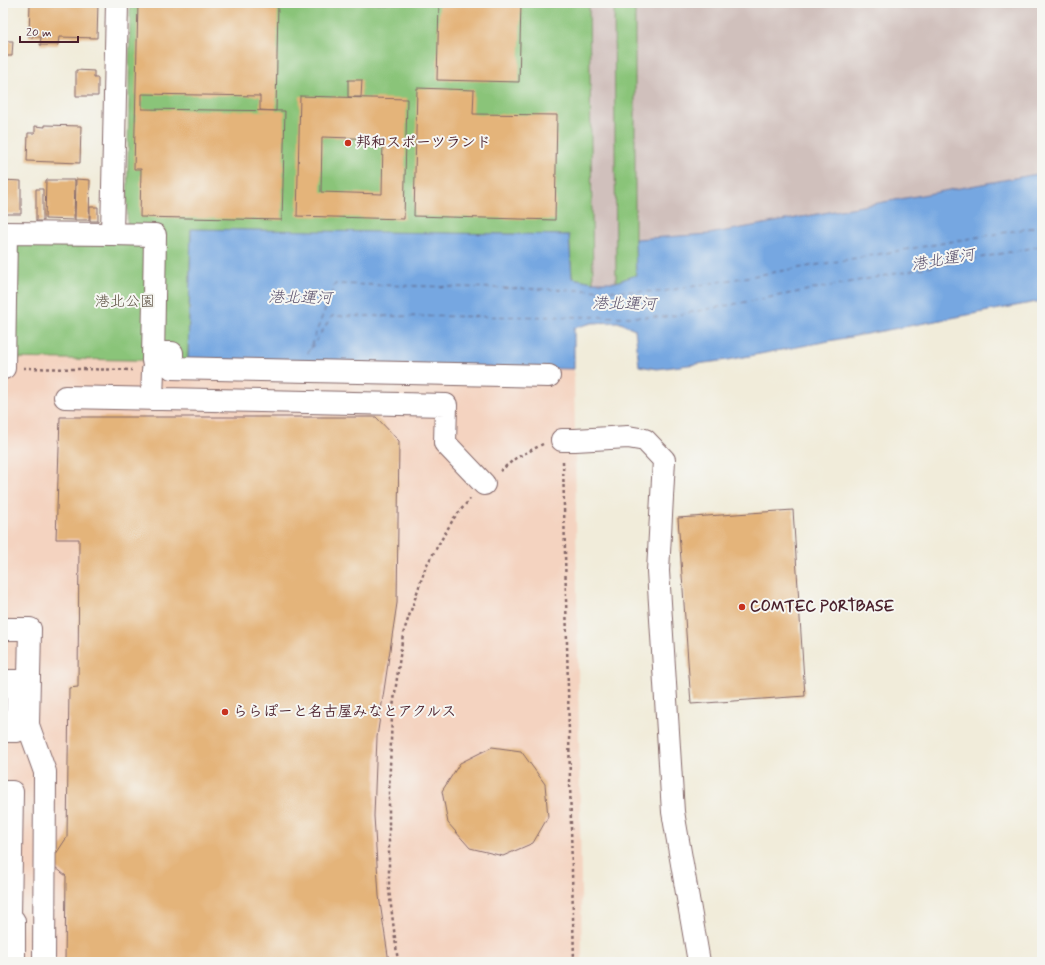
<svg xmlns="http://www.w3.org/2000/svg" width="1045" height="965" viewBox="0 0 1045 965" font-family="Mynerve,'Klee One',sans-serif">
	<rect width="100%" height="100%" fill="#f6f6f2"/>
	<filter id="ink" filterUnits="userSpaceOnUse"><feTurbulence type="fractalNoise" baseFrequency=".025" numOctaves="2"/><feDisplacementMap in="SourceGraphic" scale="8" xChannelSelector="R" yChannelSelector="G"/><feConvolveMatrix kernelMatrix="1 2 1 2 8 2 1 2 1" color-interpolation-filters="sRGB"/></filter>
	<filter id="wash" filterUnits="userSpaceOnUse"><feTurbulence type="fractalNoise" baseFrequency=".012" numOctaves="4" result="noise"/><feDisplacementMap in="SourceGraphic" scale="16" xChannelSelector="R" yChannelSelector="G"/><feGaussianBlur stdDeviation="0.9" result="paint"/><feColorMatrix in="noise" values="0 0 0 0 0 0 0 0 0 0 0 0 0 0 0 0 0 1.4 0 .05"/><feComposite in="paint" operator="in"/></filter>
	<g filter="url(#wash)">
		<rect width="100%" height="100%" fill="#f1ecda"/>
		<path fill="#f4d3c0" d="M3 358 574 369 582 962H3Z"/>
		<path fill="#d0c0bc" d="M568 3H1042V173L709 234 635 239 636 275 616 282H593L572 278Z"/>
		<path fill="#8ac479" stroke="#6a7252" d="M130 3H589L593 282 572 278 569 235 191 230 188 361 3 358V242L127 227Z
			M614 3H635V239L636 275 616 282Z"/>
		<path fill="#76a7e1" stroke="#606386" d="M1042 173V301L728 360 657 369 639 366 635 329 618 322 592 323 574 328V369L188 361 191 229 569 235 572 278 593 282H616L636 275 635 239 709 234Z"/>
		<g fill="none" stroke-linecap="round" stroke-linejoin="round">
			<path stroke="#594f6b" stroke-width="1" stroke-dasharray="5 4" stroke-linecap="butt" d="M1042 226 660 292 335 284 308 353 332 316 666 317 1042 246"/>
		</g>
		<g id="blocks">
			<path fill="#e4b47a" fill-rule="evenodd" d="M30 3H98L97 38 59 37 58 45H40L41 37H29Z
				M138 3H278L276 111 260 110V96L142 94V109L285 111 282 220 140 217 141 169H134Z
				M439 3H521L519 82 437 80Z
				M3 41H13L12 56H3Z
				M76 70 94 71V78H98V96H76Z
				M348 80H362L361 97H348Z
				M417 88 474 90 473 114 557 115 555 220 414 216Z
				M300 96 407 99 404 219 297 216ZM322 137 383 139 382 194 321 192Z
				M45 125 81 126 80 163 27 161 28 133H35V126L45 127Z
				M76 179 90 180 89 220H75Z
				M3 180 21 181V214H3Z
				M46 180H75L74 220 45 219Z
				M36 189H43V221H36Z
				M90 207H98V221H90Z
				M60 417H376L399 441 397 603 377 737 374 816 379 896 389 962H65L66 876 50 863 67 837 69 688 78 687 79 539H56Z
				M793 510 805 696 691 704 678 518Z
				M492 747 521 751 545 784 548 817 533 843 503 856 470 848 448 823 442 791 460 763Z"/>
		</g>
	</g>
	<g filter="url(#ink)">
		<use href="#blocks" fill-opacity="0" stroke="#846768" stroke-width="1"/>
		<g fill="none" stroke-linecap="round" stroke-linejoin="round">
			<g stroke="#846768" stroke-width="24">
				<path id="minor" d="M3 233 112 234 117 3
					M112 234 155 235 153 361
					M153 353H172V368L549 376
					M4 368 6 233
					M65 397 446 405 445 443 484 484
					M152 399 153 370
					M562 440H575L628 437 645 440 664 460 658 571 673 812 699 962
					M3 629H30L28 725 45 772 44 962
					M3 681H18L17 731H3
					M3 792H12L10 916 14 921V962"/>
			</g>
			<path stroke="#846768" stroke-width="2.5" stroke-dasharray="3 3" stroke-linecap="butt" d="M23 368 132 370
				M563 461 574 962
				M500 471 516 458 543 444
				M398 962 389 890V793L392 715 403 634 426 566 454 518 470 499"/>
			<use href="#minor" stroke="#fff" stroke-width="22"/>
		</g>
	</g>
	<g fill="#c8321e" stroke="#f6f6f2" stroke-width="1.5">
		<circle cx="348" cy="143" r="4"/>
		<circle cx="742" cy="607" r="4"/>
		<circle cx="225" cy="712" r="4"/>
	</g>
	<g text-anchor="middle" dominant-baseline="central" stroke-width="4" stroke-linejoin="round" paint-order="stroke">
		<g font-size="15" font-weight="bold" fill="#4a1f2b" stroke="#f6f6f2" text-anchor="start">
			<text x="356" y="143">邦和スポーツランド</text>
			<text x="750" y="607">COMTEC PORTBASE</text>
			<text x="233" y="712">ららぽーと名古屋みなとアクルス</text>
		</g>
		<g font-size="15" fill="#5d5142" stroke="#f6f6f2">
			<text x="125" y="302">港北公園</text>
		</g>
		<g font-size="16" font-style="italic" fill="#594f6b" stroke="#f6f6f2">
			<text transform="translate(943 260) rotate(-10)">港北運河</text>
			<text transform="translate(300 298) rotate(1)">港北運河</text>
			<text transform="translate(624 304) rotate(1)">港北運河</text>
		</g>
	</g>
	<rect width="1045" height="965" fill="none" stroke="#f6f6f2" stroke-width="16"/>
	<path d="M20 36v6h58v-6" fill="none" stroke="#4a1f2b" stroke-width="2"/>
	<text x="26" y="36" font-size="12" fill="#4a1f2b" stroke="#f6f6f2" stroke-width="3" paint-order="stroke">20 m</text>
</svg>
